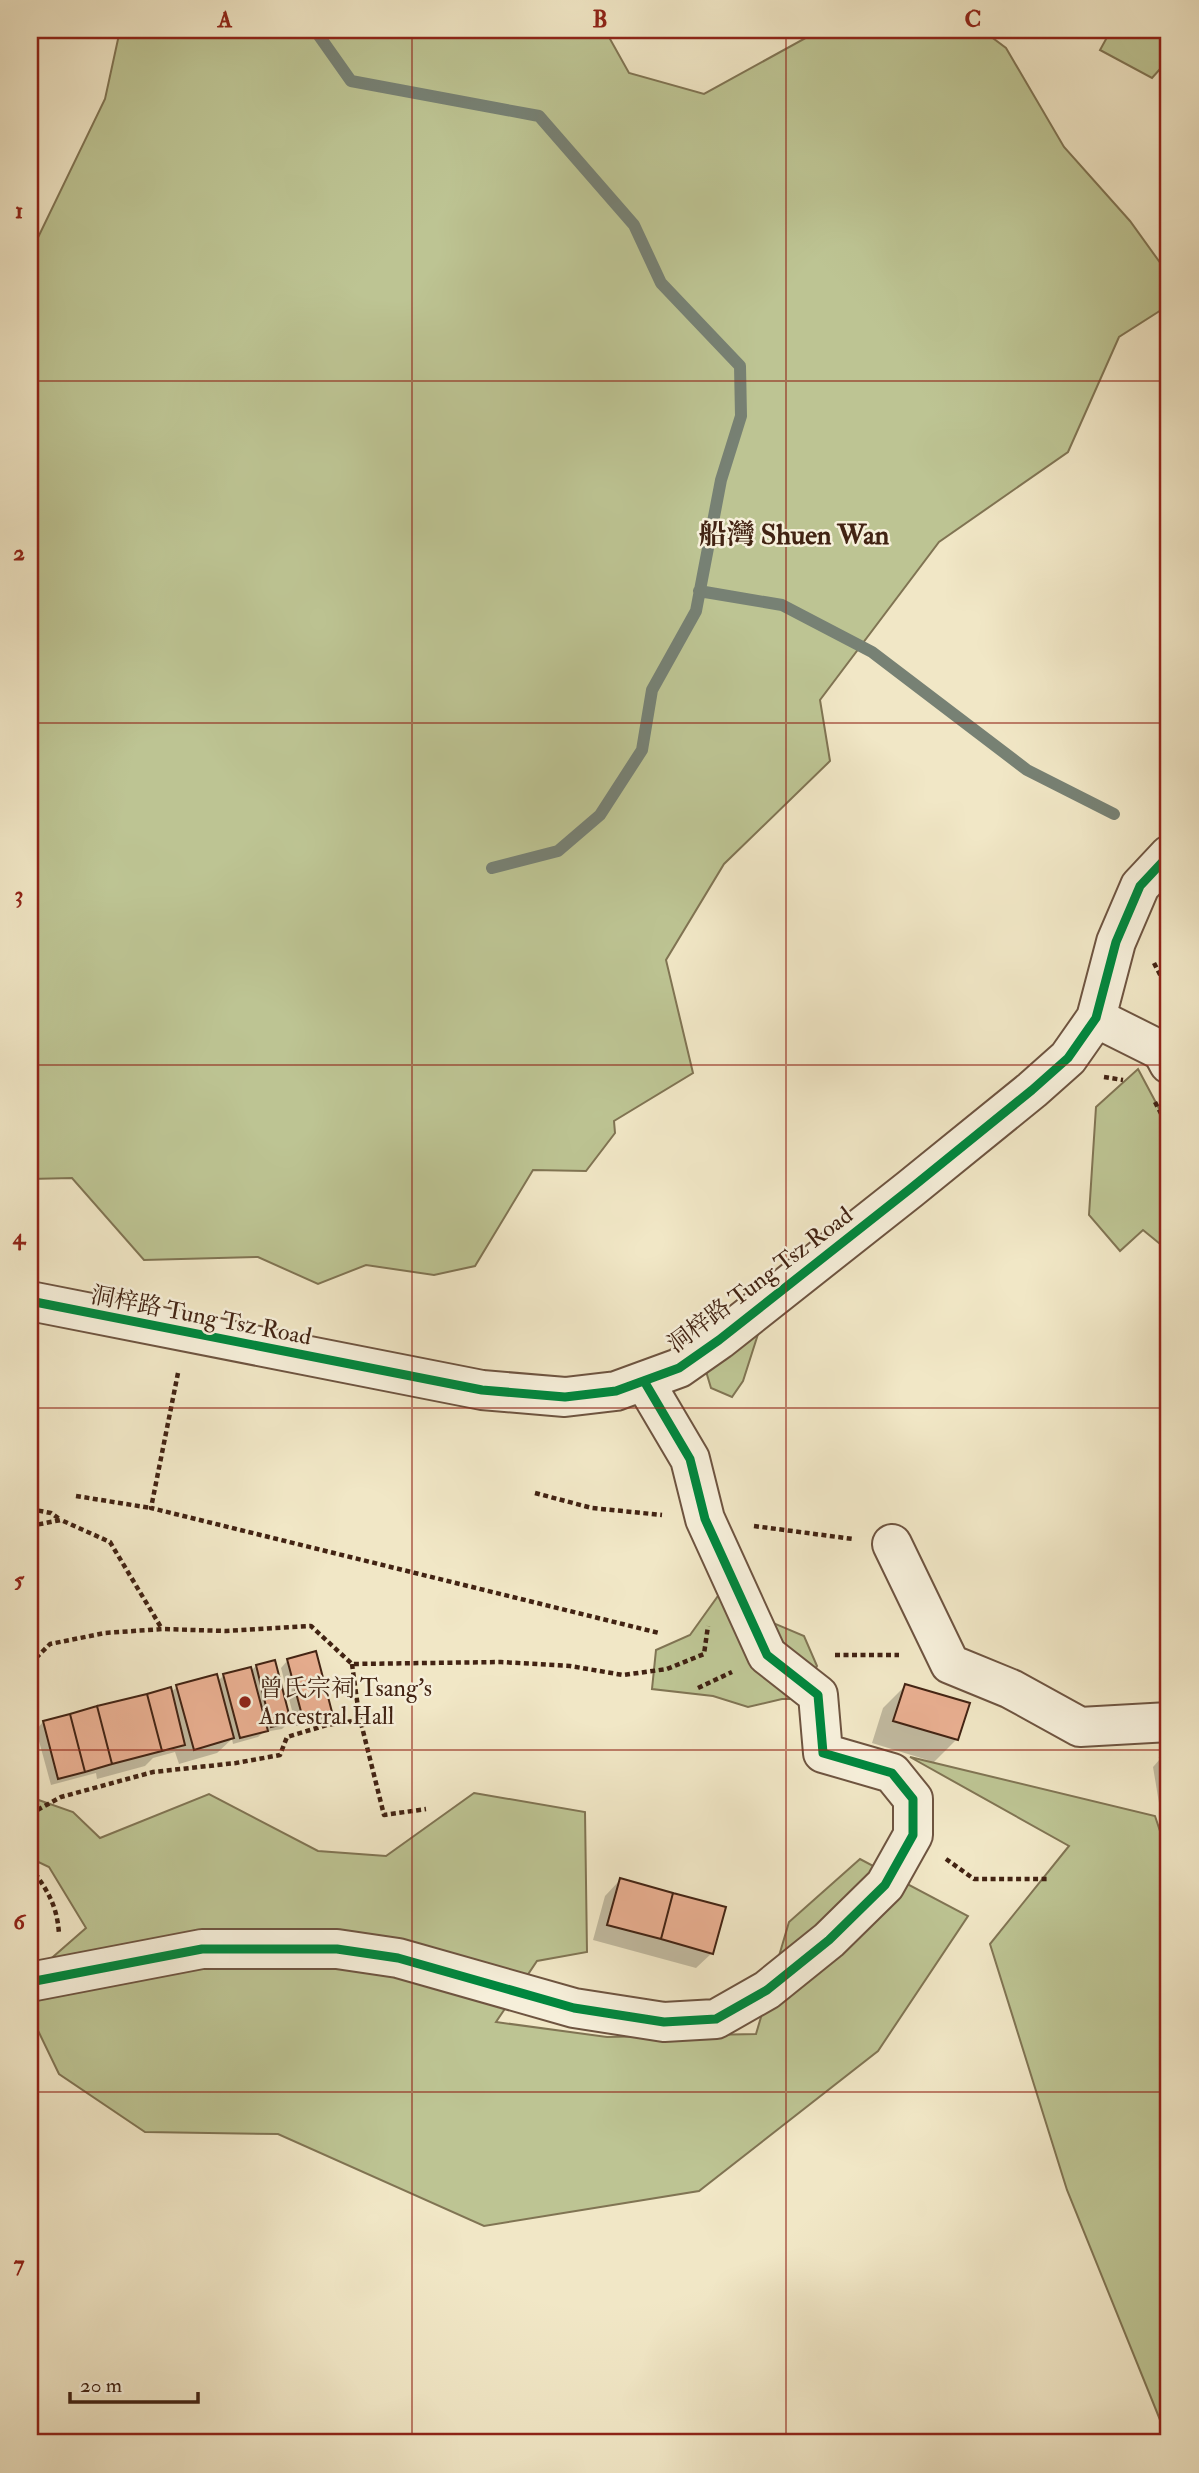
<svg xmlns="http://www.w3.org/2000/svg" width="1199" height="2473" viewBox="0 0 1199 2473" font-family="'IM FELL Double Pica','Noto Serif TC',serif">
	<rect width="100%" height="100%" fill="#f1e7c6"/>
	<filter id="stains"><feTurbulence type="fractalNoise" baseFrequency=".00286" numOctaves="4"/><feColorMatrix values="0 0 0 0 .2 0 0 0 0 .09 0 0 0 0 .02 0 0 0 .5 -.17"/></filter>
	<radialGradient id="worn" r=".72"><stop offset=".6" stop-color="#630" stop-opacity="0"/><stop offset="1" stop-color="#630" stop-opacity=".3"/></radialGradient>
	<path fill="#bdc493" stroke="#807453" stroke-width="2" d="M120 30H605L629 73 704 94 820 30H982L1006 48 1064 147 1130 221 1169 275V305L1119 337 1068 452 939 542 820 700 830 761 724 864 666 960 693 1073 614 1121 615 1133 586 1171 533 1170 475 1266 434 1275 366 1265 318 1284 258 1257 144 1260 72 1178 30 1179V254L105 99Z
		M1111 30H1169V59L1152 78 1100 50Z
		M1138 1069 1169 1127V1296L1165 1297V1248L1143 1230 1120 1251 1089 1215 1096 1107Z
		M759 1331 743 1381 732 1397 711 1388 697 1341Z
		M723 1589 759 1617 804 1636 817 1666 799 1699H782L748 1707 713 1696 652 1689 656 1650 690 1635Z
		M910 1757 1155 1816 1169 1858V2442L1067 2190 990 1944 1069 1846Z
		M474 1793 585 1812 587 1952 537 1961 496 2022 607 2037 756 2034 789 1922 860 1859 968 1916 878 2051 699 2191 484 2226 278 2134 145 2132 59 2074 30 2014V1977L86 1928 49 1867 30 1858V1797L73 1812 100 1838 209 1794 318 1851 386 1856Z"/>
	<path fill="#0003" d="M288 1660 330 1711 323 1719 296 1726 281 1668Z
		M256 1666 289 1722 282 1729 264 1732 258 1737 233 1744 232 1739 217 1753 179 1764 175 1752 153 1758 145 1766 97 1779 96 1773 51 1785 36 1730 43 1722 170 1693 177 1687 217 1682 224 1675 250 1672Z
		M905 1686 957 1739 934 1762 872 1743 883 1708Z
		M1169 1758V1814L1161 1815 1153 1767 1160 1759Z
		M620 1880 712 1953 696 1968 593 1940 605 1896Z"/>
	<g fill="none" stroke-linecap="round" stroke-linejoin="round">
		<path stroke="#778174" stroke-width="12" d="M315 30 351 81 539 116 634 225 661 283 740 366 741 416 721 480 696 611 652 690 642 750 600 815 558 851 492 868
			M699 591 782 605 872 652 1027 770 1114 814"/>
	</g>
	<path fill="#e9af91" stroke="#422313" stroke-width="2" d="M316 1651 332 1712 303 1719 287 1659Z
		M275 1660 291 1722 271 1727 256 1665Z
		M251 1667 268 1731 240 1738 223 1674Z
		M217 1674 234 1738 194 1750 176 1685Z
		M905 1684 970 1703 958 1740 893 1721Z
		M171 1687 185 1745 162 1751 147 1694Z
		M147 1694 162 1751 112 1764 97 1706Z
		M97 1706 112 1764 85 1772 70 1714Z
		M70 1714 85 1772 58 1779 43 1721Z
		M1169 1756V1808L1168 1809 1160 1758Z
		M620 1878 673 1893 661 1939 607 1925Z
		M673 1893 726 1907 713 1954 661 1939Z"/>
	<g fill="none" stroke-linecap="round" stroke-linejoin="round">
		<g stroke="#6e5440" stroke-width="42">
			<path id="minor" d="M1096 1018 1162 1051 1169 1064
				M30 1301 482 1390 565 1397 616 1391 679 1368 719 1340 910 1189 1032 1090 1068 1058 1096 1018 1116 942 1140 886 1169 855
				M892 1544 950 1664 1011 1689 1080 1727 1169 1722
				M30 1982 202 1949H337L398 1958 574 2008 664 2022 716 2019 767 1990 829 1940 885 1885 913 1835V1799L892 1773 823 1753 818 1695 767 1655 705 1519 690 1459 644 1381"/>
		</g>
		<path stroke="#422313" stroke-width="4.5" stroke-dasharray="5 3.5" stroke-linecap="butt" d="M1154 963 1169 992
			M1104 1077 1123 1080
			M1155 1102 1169 1129
			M178 1373 151 1508 659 1633
			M535 1493 592 1508 662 1515
			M76 1496 151 1508
			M30 1509 51 1513 61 1520
			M30 1526 61 1520 110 1542 162 1629
			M754 1526 853 1539
			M835 1655H899
			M30 1664 50 1644 105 1633 162 1629 226 1631 311 1626 352 1664 501 1662 570 1666 623 1675 667 1669 704 1654 708 1626
			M352 1664 359 1715 384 1815 426 1809
			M698 1688 732 1672
			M30 1814 61 1797 153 1772 236 1763 280 1755 287 1737 327 1725 360 1720
			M946 1859 974 1879H1048
			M30 1866C47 1890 57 1904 59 1934"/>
		<use href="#minor" stroke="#f6efda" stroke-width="38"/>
		<g stroke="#f6efda" stroke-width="13">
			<path id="cycleway" d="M30 1301 482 1390 565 1397 616 1391 679 1368 719 1340 910 1189 1032 1090 1068 1058 1096 1018 1116 942 1140 886 1169 855
				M30 1982 202 1949H337L398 1958 574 2008 664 2022 716 2019 767 1990 829 1940 885 1885 913 1835V1799L892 1773 823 1753 818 1695 767 1655 705 1519 690 1459 644 1381"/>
		</g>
		<use href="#cycleway" stroke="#00873e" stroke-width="9"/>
	</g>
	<path fill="none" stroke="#8f2418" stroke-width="2" stroke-opacity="0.55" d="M412 30V2443M786 30V2443M30 381H1169M30 723H1169M30 1065H1169M30 1408H1169M30 1750H1169M30 2092H1169"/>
	<circle fill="#8f2418" stroke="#f6efda" stroke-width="2.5" cx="245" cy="1702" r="7"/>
	<g text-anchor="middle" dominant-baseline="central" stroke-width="5" stroke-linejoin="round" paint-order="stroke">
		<g font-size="24" fill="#422313" stroke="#f6efda">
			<text transform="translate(760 1280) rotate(-37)">洞梓路 Tung Tsz Road</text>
			<text transform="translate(201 1316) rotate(11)">洞梓路 Tung Tsz Road</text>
		</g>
		<g font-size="24" fill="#422313" stroke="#f6efda" text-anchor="start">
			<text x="259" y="1688">曾氏宗祠 Tsang's<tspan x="259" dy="28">Ancestral Hall</tspan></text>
		</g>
		<g font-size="28" font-weight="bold" fill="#422313" stroke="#f6efda">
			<text x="794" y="535">船灣 Shuen Wan</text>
		</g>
	</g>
	<rect width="1199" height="2473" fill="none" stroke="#f1e7c6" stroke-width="77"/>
	<path d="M70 2392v10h128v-10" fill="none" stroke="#422313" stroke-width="3.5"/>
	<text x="80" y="2392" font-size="21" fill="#422313" stroke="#f6efda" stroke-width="5" paint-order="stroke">20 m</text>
	<rect x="38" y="38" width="1122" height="2396" fill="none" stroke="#8f2418" stroke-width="2.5"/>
	<g font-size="23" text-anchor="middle" font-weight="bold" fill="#8f2418">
		<text x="225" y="27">A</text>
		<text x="600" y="27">B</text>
		<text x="973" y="27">C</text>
		<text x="19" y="218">1</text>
		<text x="19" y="560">2</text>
		<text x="19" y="902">3</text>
		<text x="19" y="1244">4</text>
		<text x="19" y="1587">5</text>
		<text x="19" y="1929">6</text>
		<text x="19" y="2271">7</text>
	</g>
	<rect width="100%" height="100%" filter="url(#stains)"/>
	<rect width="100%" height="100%" fill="url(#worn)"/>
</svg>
